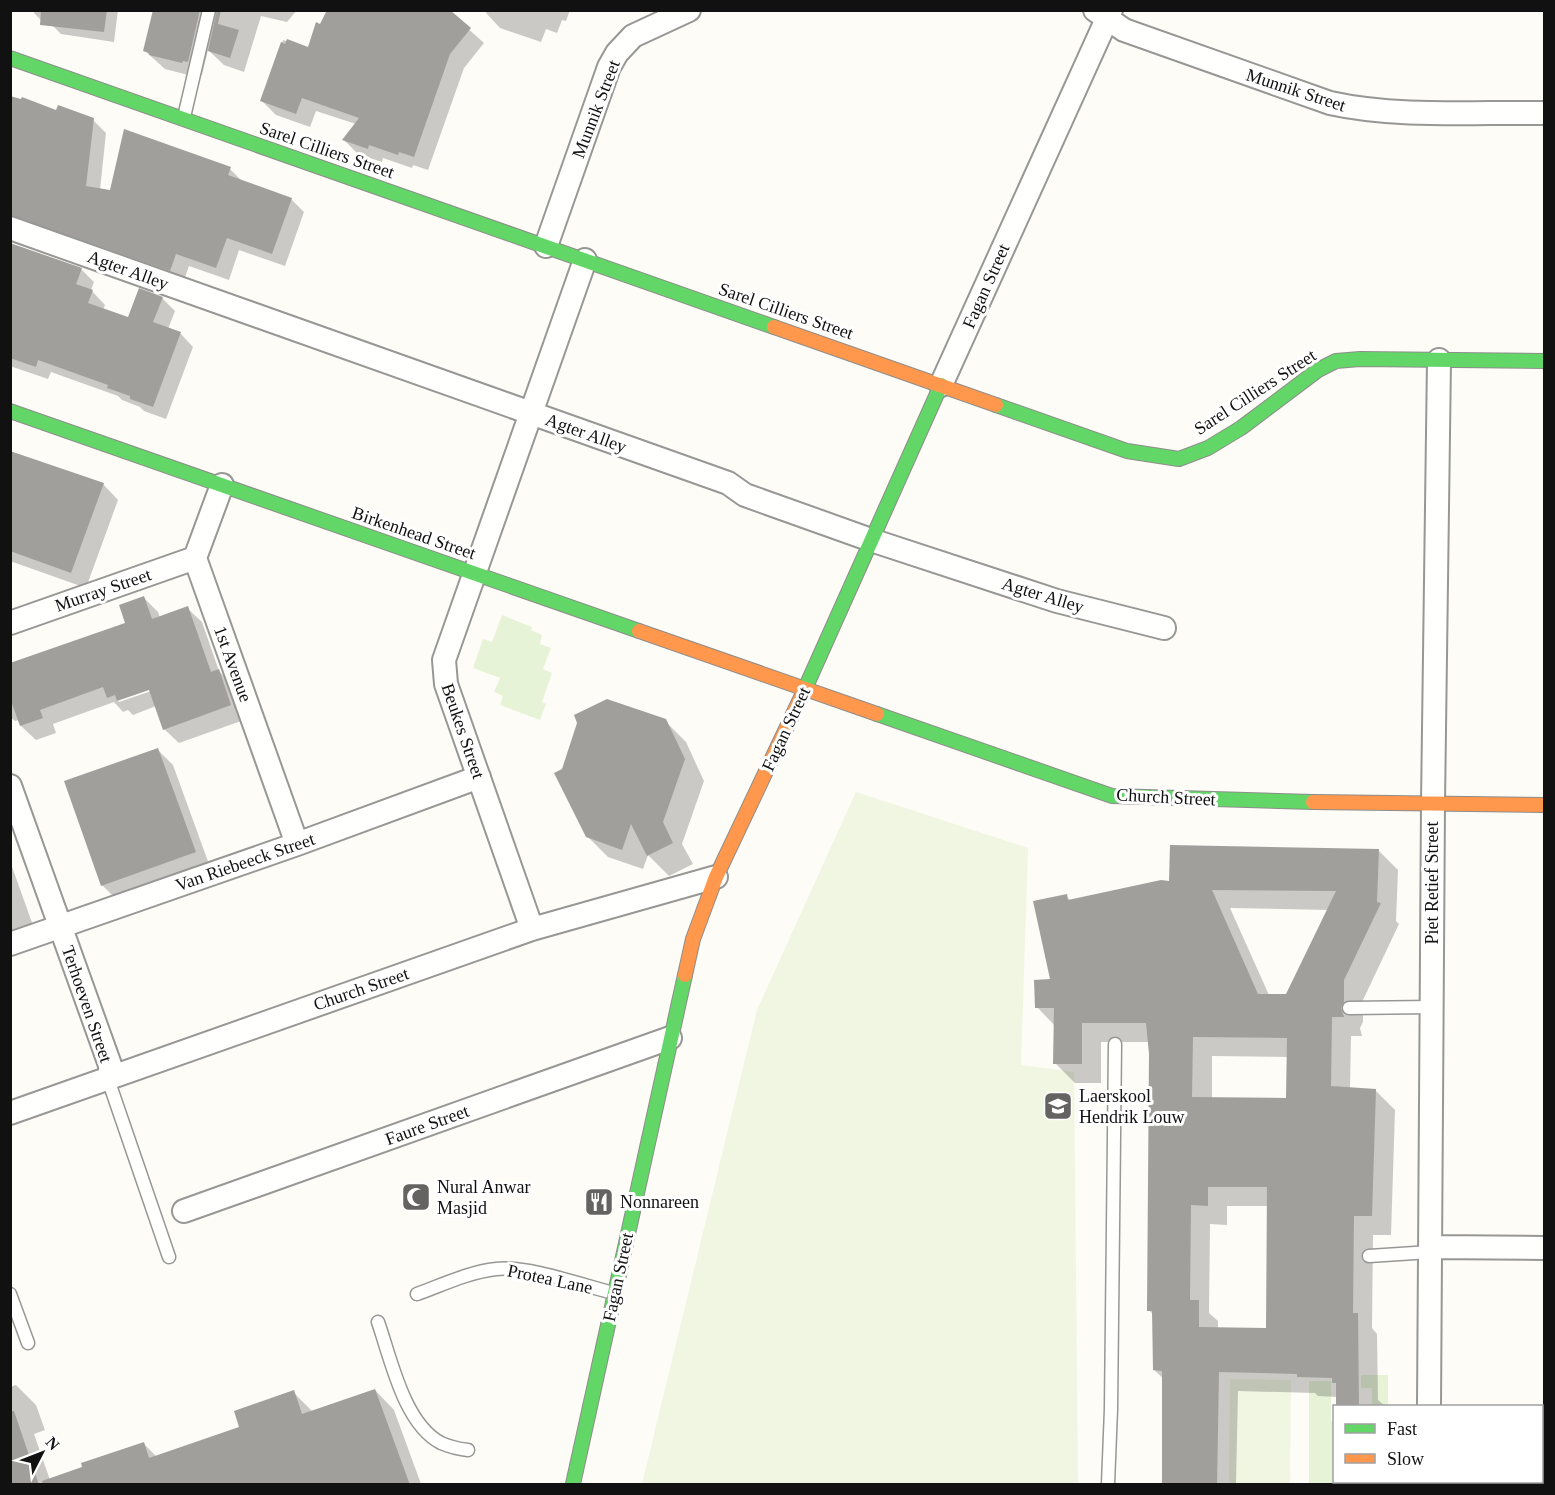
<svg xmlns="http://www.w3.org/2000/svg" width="1555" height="1495" viewBox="0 0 1555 1495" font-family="Georgia,serif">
	<rect width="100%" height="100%" fill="#fdfcf7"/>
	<path fill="#e7f3d7" d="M502 615 532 627 531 630 542 635 540 644 551 648 543 669 552 673 542 702 546 704 540 720 500 705 503 696 494 692 500 678 473 668 483 639 492 642Z
		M1361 1375H1388V1406H1372V1388H1361Z
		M1309 1381H1331V1421H1334V1482H1388V1484H1309Z"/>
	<path fill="#f0f6e1" d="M856 792 1028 848 1021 1065 1074 1072 1078 1484H642L757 1010Z
		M1230 1379 1291 1380 1290 1484H1229Z"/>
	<path fill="#0003" fill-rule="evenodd" d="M34 10H118L114 42 61 34 51 24 44 23 34 13Z
		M154 10H297L287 22 261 16 244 72 224 65 208 50 202 75 197 74 196 77 165 69 145 51Z
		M487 10H570L566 21 562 20 557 33 546 29 541 42 500 28 486 13Z
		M454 16 484 43 464 68 428 170 413 165 412 168 383 158 382 162 358 154 344 140 356 124 316 111 310 127 276 115 262 101 283 40 309 48Z
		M10 98 57 112 93 120 106 133 100 190 111 192 230 169 243 182 291 199 304 212 285 266 239 250 229 280 189 266 183 283 10 235Z
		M10 244 81 269 94 282 91 290 105 305 103 310 129 319 162 298 175 311 168 329 181 334 193 347 166 419 144 411 140 407 122 400 118 396 51 372 48 379 10 366Z
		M10 452 103 484 118 500 86 588 10 561Z
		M144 598 158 612 160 618 187 608 202 622 219 671 233 685 244 720 179 743 164 729 156 706 133 715 128 710 123 712 114 702 53 724 56 733 36 740 21 726 19 720 15 721 10 717V664L127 624ZM156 686 157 689 119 702 117 700Z
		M665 721 686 742 704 781 682 844 693 864 669 876 648 855 643 869 608 857 587 836 563 770Z
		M157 749 173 765 210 867 118 901 102 885Z
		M1378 850 1398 870 1396 921 1399 924 1363 1000V1022L1360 1028 1362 1036H1351L1350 1089 1375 1090 1395 1110 1391 1235H1373L1372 1328 1377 1334 1378 1400 1385 1406H1337L1338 1397 1318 1396 1315 1393 1238 1391 1236 1484H1163L1164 1379 1154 1370V1315L1149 1310V1042H1101V1083H1075L1055 1063V1026L1037 1007 1052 981 1066 896 1071 901 1171 882ZM1230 908 1329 910 1287 995H1269ZM1212 1056 1288 1057 1287 1100 1212 1099ZM1227 1206H1269L1268 1329H1218V1321L1209 1313 1210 1224 1227 1225Z
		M10 861 35 931 10 940Z
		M16 1385 36 1405 45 1430 34 1434 50 1480 144 1444 157 1457 241 1428 293 1392 313 1412 375 1390 394 1410 421 1484H10V1387Z"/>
	<path fill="#a19f9c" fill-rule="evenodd" d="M41 10H107L104 32 40 25Z
		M153 10H200L188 62 183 61 182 63 149 55V53L143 51Z
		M217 10H221L218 24 239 30 230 58 208 51Z
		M327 10H450L471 28 450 54 414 157 399 152 398 155 369 145 368 149 342 140 359 118 302 98 296 114 260 101 281 42 285 44 287 39 308 47 316 22 320 24Z
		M10 96 21 99 22 97 56 110 58 105 94 118 86 186 110 190 124 129 231 167 228 175 292 198 272 254 227 238 216 268 176 254 170 271 10 215Z
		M10 243 82 268 76 284 93 290 88 303 128 317 139 288 163 297 153 322 181 332 153 407 130 399V396L107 388 108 385 38 360 36 367 10 358Z
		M10 451 104 483 71 573 10 551Z
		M144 596 152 619 188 606 211 672 219 669 231 705 163 730 149 690 117 701 115 695 107 698 103 687 40 710 43 718 20 726 10 698V663L125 623 119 605Z
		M607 699 666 719 685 759 663 822 673 843 647 856 631 824 622 850 586 837 554 773 562 769 577 723 574 715Z
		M158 748 196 852 101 886 64 781Z
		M1170 845 1379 849 1377 902 1381 903 1344 980V1002L1341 1008 1344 1017H1332L1331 1086 1376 1089 1372 1216H1354L1353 1313H1358L1359 1407H1336V1383H1332V1378L1297 1377V1374L1219 1372 1217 1485H1162V1371L1153 1370 1152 1311H1147L1149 1054 1146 1023H1082V1064H1053L1054 1008H1035L1034 980 1050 979 1033 901 1067 894 1068 900 1161 880 1169 881ZM1212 890 1336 891 1286 994H1258ZM1193 1037 1287 1038 1286 1098 1192 1097ZM1208 1187H1267L1266 1328 1199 1327V1300H1190L1191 1205 1208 1206Z
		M375 1389 410 1485H43L42 1481 82 1467 81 1463 144 1442 149 1458 239 1427 234 1411 294 1390 302 1414Z
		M10 1411H14L39 1485H10Z"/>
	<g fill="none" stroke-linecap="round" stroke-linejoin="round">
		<g stroke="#979795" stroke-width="15">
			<path id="lane" d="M184 117 209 10
				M1349 1008 1432 1007
				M110 1077 111 1088 169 1257
				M1369 1256 1430 1252
				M10 1294 28 1343
				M417 1294C442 1285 469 1272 496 1269 525 1265 582 1285 613 1293
				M378 1322C391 1359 404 1424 441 1443 450 1447 459 1449 468 1450
				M1108 1484 1111 1409 1115 1044"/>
		</g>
		<g stroke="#979795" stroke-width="26">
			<path id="street" d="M1095 10 1124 30 1330 103C1398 118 1474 112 1544 113
				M10 228 728 483 745 495 871 540 1057 601 1164 628
				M546 246 609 67 617 53 633 36 689 10
				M941 385 1111 10
				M222 485 195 558 297 844
				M10 623 195 558
				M10 786 110 1065V1077
				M532 929 446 684 444 660 585 260
				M10 944 297 844 479 777
				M10 1113 532 929 716 877
				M184 1211 670 1038
				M1431 1247 1544 1248
				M1429 1406 1433 803 1439 360
				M1428 1484V1482"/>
		</g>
		<g stroke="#8e8d8b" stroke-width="16">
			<path id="fast" d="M10 58 774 327
				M996 405 1127 451 1179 459 1208 448 1241 428 1318 370 1336 361 1360 359 1544 361
				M10 411 639 631
				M804 691 941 385
				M877 714 1112 796 1313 802
				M573 1484 685 975"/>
		</g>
		<g stroke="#8e8d8b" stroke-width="16">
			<path id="slow" d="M774 327 996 405
				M639 631 877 714
				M1313 802 1544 805
				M685 975 693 939 716 877 804 691"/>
		</g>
		<use href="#lane" stroke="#fffffe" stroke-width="12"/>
		<use href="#street" stroke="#fffffe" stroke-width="22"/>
		<use href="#fast" stroke="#63d668" stroke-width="14"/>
		<use href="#slow" stroke="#ff974d" stroke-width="14"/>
	</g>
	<defs>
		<g id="school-square" transform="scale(1.5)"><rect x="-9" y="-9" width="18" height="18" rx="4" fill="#646362" stroke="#fff"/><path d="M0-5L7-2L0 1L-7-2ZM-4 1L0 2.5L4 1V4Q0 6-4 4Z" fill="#fff"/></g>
		<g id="mosque-square" transform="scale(1.5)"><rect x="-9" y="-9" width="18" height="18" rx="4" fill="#646362" stroke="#fff"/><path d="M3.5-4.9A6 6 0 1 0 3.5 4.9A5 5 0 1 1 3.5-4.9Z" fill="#fff"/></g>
		<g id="restaurant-square" transform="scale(1.5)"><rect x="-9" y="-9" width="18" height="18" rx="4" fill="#646362" stroke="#fff"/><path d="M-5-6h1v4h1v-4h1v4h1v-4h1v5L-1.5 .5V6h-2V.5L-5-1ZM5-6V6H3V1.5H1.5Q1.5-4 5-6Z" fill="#fff"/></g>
	</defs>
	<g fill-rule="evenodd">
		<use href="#school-square" x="1058" y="1106"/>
		<use href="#mosque-square" x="416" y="1197"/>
		<use href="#restaurant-square" x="599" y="1202"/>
	</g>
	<g text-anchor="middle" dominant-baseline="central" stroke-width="6" stroke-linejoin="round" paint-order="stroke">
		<g font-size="18" fill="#111" stroke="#fff">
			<text transform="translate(1296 90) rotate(18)">Munnik Street</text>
			<text transform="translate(596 109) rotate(-69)">Munnik Street</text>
			<text transform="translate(327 150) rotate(19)">Sarel Cilliers Street</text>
			<text transform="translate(128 270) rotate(20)">Agter Alley</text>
			<text transform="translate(986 286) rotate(-66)">Fagan Street</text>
			<text transform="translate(786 311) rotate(19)">Sarel Cilliers Street</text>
			<text transform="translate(1255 392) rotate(-33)">Sarel Cilliers Street</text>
			<text transform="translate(586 433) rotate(20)">Agter Alley</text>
			<text transform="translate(414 533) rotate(19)">Birkenhead Street</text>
			<text transform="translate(103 590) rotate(-19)">Murray Street</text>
			<text transform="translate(1043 595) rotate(17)">Agter Alley</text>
			<text transform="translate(233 664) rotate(70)">1st Avenue</text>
			<text transform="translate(786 729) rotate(-65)">Fagan Street</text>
			<text transform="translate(463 731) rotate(71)">Beukes Street</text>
			<text transform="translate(1166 797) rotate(3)">Church Street</text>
			<text transform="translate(245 862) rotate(-19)">Van Riebeeck Street</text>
			<text transform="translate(1432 883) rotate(-90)">Piet Retief Street</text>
			<text transform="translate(361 989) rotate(-19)">Church Street</text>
			<text transform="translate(87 1004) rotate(71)">Terhoeven Street</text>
			<text transform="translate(427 1125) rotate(-20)">Faure Street</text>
			<text transform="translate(618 1277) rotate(-78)">Fagan Street</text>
			<text transform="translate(550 1279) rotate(12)">Protea Lane</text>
		</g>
		<g font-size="18" fill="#111" stroke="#fff" text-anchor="start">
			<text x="1079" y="1096">Laerskool<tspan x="1079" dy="21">Hendrik Louw</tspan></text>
			<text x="437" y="1187">Nural Anwar<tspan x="437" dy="21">Masjid</tspan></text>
			<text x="620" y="1202">Nonnareen</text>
		</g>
	</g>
	<rect width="1555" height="1495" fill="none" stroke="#111111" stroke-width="24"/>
	<rect x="1333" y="1405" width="210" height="78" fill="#ffffff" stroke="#a0a0a0" stroke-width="1.5"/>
	<rect x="1345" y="1424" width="30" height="9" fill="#63d668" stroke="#a0a0a0" stroke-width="1.5"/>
	<text x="1387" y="1435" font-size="18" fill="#111111">Fast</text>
	<rect x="1345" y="1454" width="30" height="9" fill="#ff974d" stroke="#a0a0a0" stroke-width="1.5"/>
	<text x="1387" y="1465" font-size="18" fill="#111111">Slow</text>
	<g transform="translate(42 1453) rotate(48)" stroke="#ffffff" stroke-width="4.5" paint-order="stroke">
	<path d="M0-4.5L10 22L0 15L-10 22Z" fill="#111111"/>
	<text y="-9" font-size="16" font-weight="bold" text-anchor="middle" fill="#111111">N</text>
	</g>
</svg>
